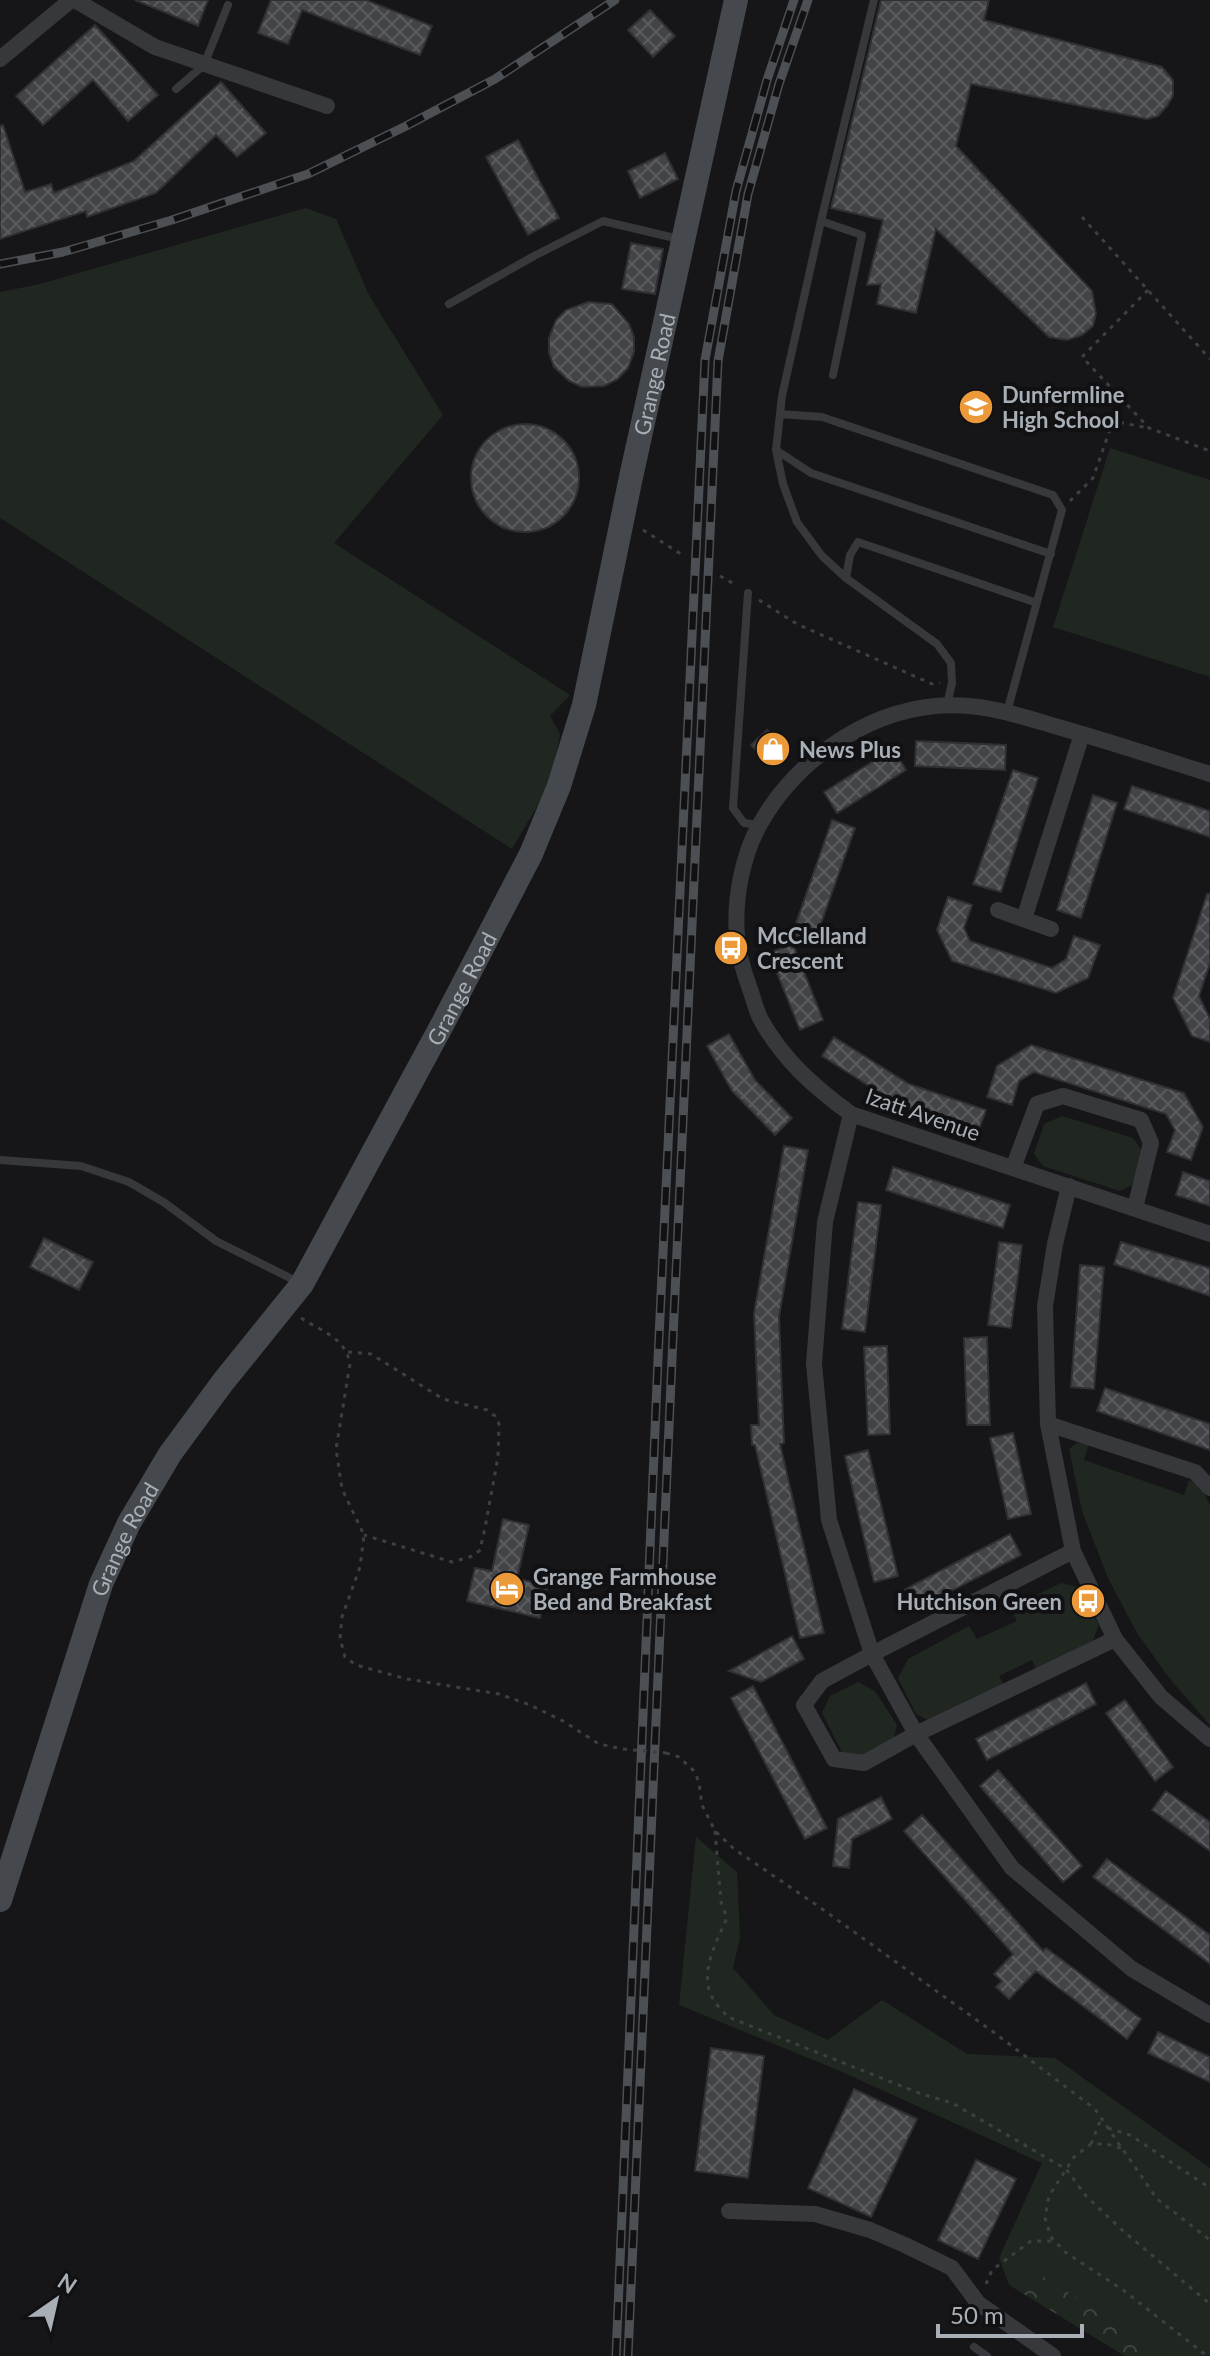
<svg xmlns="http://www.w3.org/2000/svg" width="1210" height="2356" viewBox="0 0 1210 2356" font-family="Lato,sans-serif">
	<defs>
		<pattern id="forest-crowns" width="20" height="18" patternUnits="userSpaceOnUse" patternTransform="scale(2)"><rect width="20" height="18" fill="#202720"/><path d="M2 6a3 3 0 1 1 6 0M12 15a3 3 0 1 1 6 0" fill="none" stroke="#3e443e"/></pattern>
		<pattern id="building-cross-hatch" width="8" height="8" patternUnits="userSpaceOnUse" patternTransform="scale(2)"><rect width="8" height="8" fill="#424448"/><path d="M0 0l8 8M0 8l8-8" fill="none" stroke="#5a5c60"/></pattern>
	</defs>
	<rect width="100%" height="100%" fill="#161618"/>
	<path fill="#202720" d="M306 208 336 219 369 295 443 415 334 543 570 695 550 716 560 734 551 783 512 849 0 518V292L40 284Z
		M1110 448 1210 480V677L1053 627Z
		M1062 1116 1133 1138 1142 1151 1132 1185 1120 1191 1043 1166 1034 1154 1044 1124Z
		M1077 1443 1089 1444 1084 1460 1184 1495 1189 1480 1200 1485 1210 1505V1725L1170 1679 1137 1633 1108 1578 1082 1511 1069 1449Z
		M1061 1583 1077 1587 1099 1625 1091 1645 1037 1670 1032 1660 999 1676 1004 1686 932 1722 916 1714 898 1678 908 1659 969 1626 977 1639 1017 1621 1010 1608Z
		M858 1682 875 1691 897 1725 893 1742 863 1759 843 1754 822 1713 830 1696Z
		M696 1837 737 1872 740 1938 733 1968 774 2015 828 2040 882 2000 967 2054 1055 2058 1210 2168V2356H1169L1036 2273 1022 2293 1009 2285 999 2258 1042 2163 840 2071 679 2005Z"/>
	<path fill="url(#forest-crowns)" d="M1036 2272 1169 2356H1125L1022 2293Z"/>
	<path fill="url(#building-cross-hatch)" stroke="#303034" stroke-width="2" d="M135 0H208L198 26Z
		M271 0H366L432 26 420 55 302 10 288 44 258 33Z
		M881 0H989L984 20 1162 67 1173 80V96L1167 106 1158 116 1147 119 971 84 956 146 1092 291 1096 314 1093 326 1082 335 1067 340 1049 337 936 229 916 313 877 304 881 284 867 285 883 220 831 208Z
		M650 10 675 36 653 57 628 30Z
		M95 25 158 95 128 121 93 80 43 125 16 96Z
		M221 82 266 133 237 157 216 135 156 193 87 217 86 211 0 239V126L3 125 25 192 51 184 54 193 134 161Z
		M518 140 559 218 528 235 486 157Z
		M665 153 678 179 640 198 628 171Z
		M631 243 663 249 655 294 622 289Z
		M588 302 612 304 629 324 634 337V352L628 368 618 379 604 386 582 387 569 381 554 367 549 353V338L556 320 566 310Z
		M471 478a54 54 0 1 1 108 0a54 54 0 1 1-108 0Z
		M767 730 785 748 769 764 751 745Z
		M916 741 1006 745 1005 770 915 766Z
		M893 749 906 770 837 813 824 792Z
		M1013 770 1038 778 1001 892 973 884Z
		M1132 786 1210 811V837L1124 809Z
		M1093 795 1117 803 1081 918 1057 910Z
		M832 820 855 828 814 943 792 935Z
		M1207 894H1210V963L1199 996 1210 1019V1042L1192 1036 1173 998Z
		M948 897 972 905 964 928 970 941 1052 968 1066 959 1074 936 1100 945 1088 978 1056 993 952 961 937 930Z
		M793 944 823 1020 800 1030 769 953Z
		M729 1034 755 1080 792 1118 775 1135 732 1091 707 1046Z
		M834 1037 909 1084 986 1110 978 1132 899 1105 822 1056Z
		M1031 1045 1184 1093 1203 1127 1191 1160 1167 1152 1175 1130 1166 1114 1034 1072 1019 1081 1012 1105 987 1097 997 1066Z
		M784 1146 808 1150 779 1317 784 1443 780 1444 824 1633 800 1638 755 1445H752L751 1425H759L754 1313Z
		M893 1167 1010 1205 1003 1228 886 1190Z
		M1183 1172 1210 1181V1206L1176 1195Z
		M858 1202 881 1205 865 1332 842 1329Z
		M44 1238 93 1262 79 1290 30 1267Z
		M999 1242 1022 1245 1011 1328 988 1325Z
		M1121 1242 1210 1268V1296L1114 1264Z
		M1080 1265 1104 1267 1094 1389 1071 1387Z
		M987 1337 990 1425H967L964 1338Z
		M887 1346 890 1434 868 1435 864 1347Z
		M1105 1388 1210 1424V1450L1097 1411Z
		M1013 1433 1031 1514 1008 1519 990 1438Z
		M868 1450 898 1576 874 1582 845 1456Z
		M503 1519 529 1525 517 1579 548 1585 540 1618 467 1601 475 1568 492 1571Z
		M1010 1534 1021 1555 912 1611 902 1591Z
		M792 1636 804 1659 761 1682 729 1671Z
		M1086 1683 1096 1704 987 1760 976 1739Z
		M753 1686 827 1828 805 1839 731 1698Z
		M1125 1700 1173 1767 1155 1781 1106 1713Z
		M998 1770 1082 1866 1063 1882 980 1786Z
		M1166 1791 1210 1822V1851L1152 1810Z
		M881 1797 892 1819 852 1839 849 1868 833 1866 838 1819Z
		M922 1815 1043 1951 1046 1948 1141 2019 1127 2039 1036 1971 1009 1999 996 1987 1002 1981 994 1974 1013 1954 904 1831Z
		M1107 1859 1210 1935V1964L1093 1877Z
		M1158 2032 1210 2057V2082L1148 2053Z
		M711 2048 764 2056 748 2178 695 2171Z
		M854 2089 917 2119 871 2217 808 2188Z
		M976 2160 1016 2179 978 2259 938 2240Z"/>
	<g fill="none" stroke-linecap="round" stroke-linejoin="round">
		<path stroke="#3d4043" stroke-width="3" stroke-dasharray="4 6" stroke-linecap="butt" d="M1082 217 1210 359
			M1148 290 1082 357 1149 428 1210 451
			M1070 501 1093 478 1113 421 1148 428
			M643 530 681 554
			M720 576 736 585
			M759 600 797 624 932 684 940 683
			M301 1318C321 1331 346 1338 350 1364L336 1449 342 1489 364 1535 360 1567 342 1617 340 1638 345 1657 356 1665 407 1679 499 1694 530 1705 563 1721 599 1744 623 1749
			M348 1352 371 1354 443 1399 487 1410 495 1416 499 1424 498 1457 485 1528 480 1550 473 1556 452 1562 364 1535
			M666 1753 679 1757 695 1772 699 1783 702 1805 715 1831 734 1849 818 1906 992 2031 1095 2109 1157 2199 1210 2240
			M715 1831 721 1902 727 1918C717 1940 699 1973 712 1997 715 2004 723 2011 728 2017L919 2093 952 2103 1066 2169 1086 2196 1122 2230 1210 2304
			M1108 2128 1130 2135 1210 2188
			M1091 2144 1101 2119
			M1121 2148 1106 2144H1091L1074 2157 1049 2196 1045 2218 1051 2237 1065 2252 1123 2290 1207 2356
			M986 2284 992 2270 1031 2241H1055"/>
		<path stroke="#37383c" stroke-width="8" d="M874 0 821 221 782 396 776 450 783 484 797 522 822 556 846 578 937 644 951 663 952 683 947 705
			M176 89 204 65 228 5
			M821 221 862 235 833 375
			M449 304 534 256 603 221 679 239
			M780 414 822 417 1053 495 1062 510 1007 712
			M776 450 811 473 1051 554
			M846 578 850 555 858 542 1037 603
			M748 593 733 808 744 823 759 825
			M0 1160 81 1166 129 1182 165 1203 216 1241 298 1282
			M974 2347 987 2356"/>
		<path stroke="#37383c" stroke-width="16" d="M75 0 155 47 327 106
			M0 59 71 0
			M1210 774C1162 759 1114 743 1065 729 1020 716 983 702 935 706 863 713 795 762 760 824 742 856 734 900 737 936 738 953 744 973 750 989 753 998 756 1009 760 1018 782 1059 814 1087 851 1114L1210 1234
			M998 910 1051 929
			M1024 919 1082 734
			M851 1114 825 1222 814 1364 829 1520 872 1654 916 1734 1012 1868 1132 1969 1210 2015
			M1013 1168 1037 1104 1063 1096 1141 1120 1151 1143 1135 1208
			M1069 1186 1055 1244 1045 1306 1048 1424 1073 1551 1115 1639 1161 1697 1210 1739
			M1048 1424 1195 1472 1210 1488
			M1073 1551 872 1654 822 1681 804 1705 834 1759 864 1763 916 1734 1115 1639
			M729 2211 815 2214 870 2230 905 2245 952 2268 978 2303 1053 2356"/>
		<path stroke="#45484c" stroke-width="24" id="s1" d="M0 1900 101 1584 129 1523 170 1454 223 1382 302 1284 442 1025 531 854 559 786 584 705 631 477 736 0"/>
		<g stroke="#4c4f53" stroke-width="9">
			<path id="rail" d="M0 264 63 252 172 220 308 174 406 126 495 79 615 0
				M616 2356 658 1359 705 360 736 191 767 80 794 0
				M628 2356 672 1359 718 361 748 194 779 84 808 0"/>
		</g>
		<use href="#rail" stroke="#111113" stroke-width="6" stroke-dasharray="18" stroke-linecap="butt"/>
		<path stroke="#3d4043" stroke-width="3" stroke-dasharray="4 6" stroke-linecap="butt" d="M623 1749 666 1753"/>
	</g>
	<defs>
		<g id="school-disc" transform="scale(1.8)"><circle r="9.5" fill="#ec9a39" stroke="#111113"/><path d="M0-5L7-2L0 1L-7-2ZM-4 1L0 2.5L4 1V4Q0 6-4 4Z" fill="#fff"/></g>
		<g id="shop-disc" transform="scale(1.8)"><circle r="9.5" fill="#ec9a39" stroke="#111113"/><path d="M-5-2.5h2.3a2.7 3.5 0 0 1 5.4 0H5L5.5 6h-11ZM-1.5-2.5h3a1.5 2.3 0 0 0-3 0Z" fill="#fff"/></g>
		<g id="bus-disc" transform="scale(1.8)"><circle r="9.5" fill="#ec9a39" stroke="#111113"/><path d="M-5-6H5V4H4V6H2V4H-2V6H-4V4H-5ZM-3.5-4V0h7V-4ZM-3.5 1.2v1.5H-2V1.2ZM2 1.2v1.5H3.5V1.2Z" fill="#fff"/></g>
		<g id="hotel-disc" transform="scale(1.8)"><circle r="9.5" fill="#ec9a39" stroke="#111113"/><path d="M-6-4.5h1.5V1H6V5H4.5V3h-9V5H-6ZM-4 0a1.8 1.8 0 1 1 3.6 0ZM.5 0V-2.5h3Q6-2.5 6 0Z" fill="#fff"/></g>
	</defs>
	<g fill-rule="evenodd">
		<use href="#school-disc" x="976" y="407"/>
		<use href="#shop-disc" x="773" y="749"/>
		<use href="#bus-disc" x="731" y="948"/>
		<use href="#hotel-disc" x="507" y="1589"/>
		<use href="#bus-disc" x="1088" y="1601"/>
	</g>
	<g text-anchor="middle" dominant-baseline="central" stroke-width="8" stroke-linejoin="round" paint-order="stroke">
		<g font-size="22" fill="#a8afb7" stroke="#111113">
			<text stroke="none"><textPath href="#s1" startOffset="1678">Grange Road</textPath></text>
			<text stroke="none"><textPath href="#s1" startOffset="1030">Grange Road</textPath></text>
			<text transform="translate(923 1114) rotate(19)">Izatt Avenue</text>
			<text stroke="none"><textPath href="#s1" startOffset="382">Grange Road</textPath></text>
		</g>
		<g font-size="22" font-weight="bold" fill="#a8afb7" stroke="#111113" text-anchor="start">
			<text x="1002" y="394">Dunfermline<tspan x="1002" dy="25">High School</tspan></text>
			<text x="799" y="749">News Plus</text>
			<text x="757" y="935">McClelland<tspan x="757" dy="25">Crescent</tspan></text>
			<text x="533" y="1576">Grange Farmhouse<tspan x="533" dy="25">Bed and Breakfast</tspan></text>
			<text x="1062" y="1601" text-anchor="end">Hutchison Green</text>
		</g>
	</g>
	<g transform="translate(56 2300) rotate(34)" stroke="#111113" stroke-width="6" paint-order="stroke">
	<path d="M0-6L14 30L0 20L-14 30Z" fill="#a8afb7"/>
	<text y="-12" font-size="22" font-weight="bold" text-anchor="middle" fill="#a8afb7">N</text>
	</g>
	<path d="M938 2324v12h144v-12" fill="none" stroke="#a8afb7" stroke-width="4"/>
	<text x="950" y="2324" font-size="24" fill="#a8afb7" stroke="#111113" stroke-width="6" paint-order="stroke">50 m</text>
</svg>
